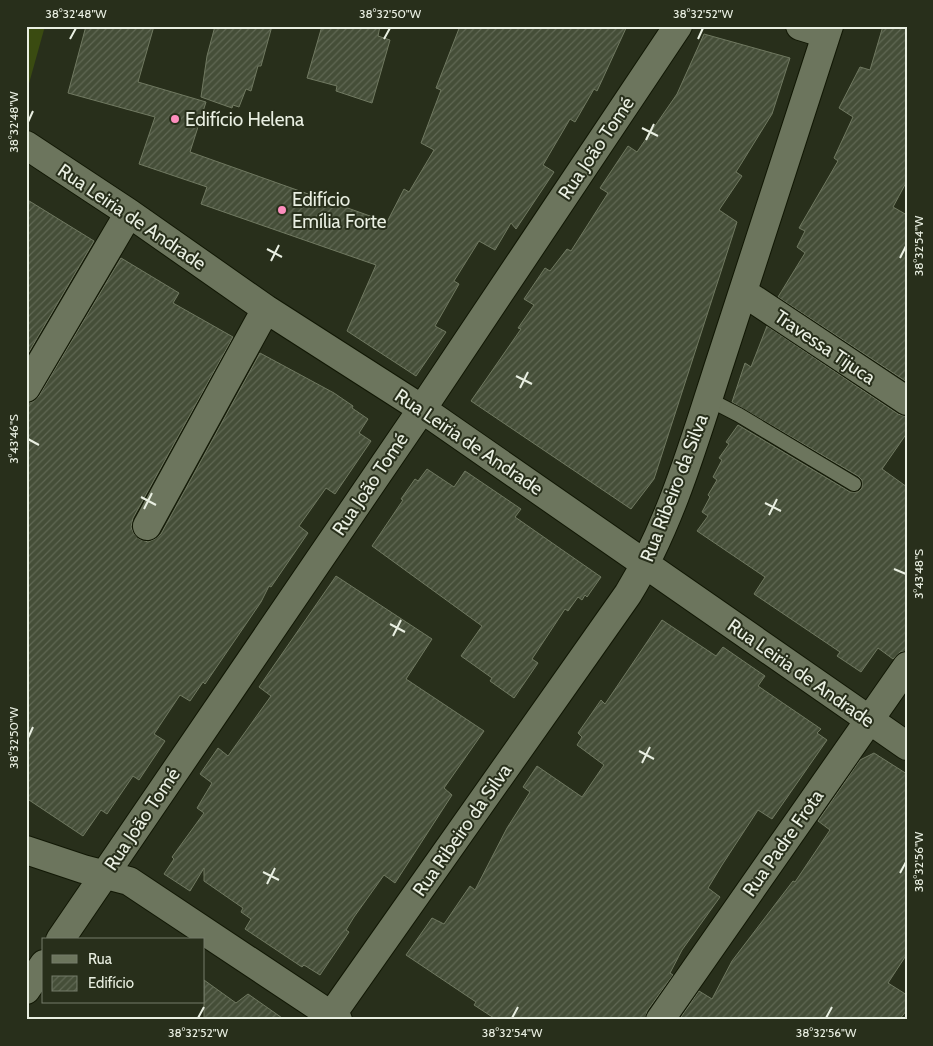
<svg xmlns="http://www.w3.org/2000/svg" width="933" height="1046" viewBox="0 0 933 1046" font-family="Cabin,sans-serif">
	<defs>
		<pattern id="building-hatch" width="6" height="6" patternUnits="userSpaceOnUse" patternTransform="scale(1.25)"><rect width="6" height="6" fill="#454e38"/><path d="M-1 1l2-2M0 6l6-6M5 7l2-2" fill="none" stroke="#606854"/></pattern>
	</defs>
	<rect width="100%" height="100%" fill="#282f1b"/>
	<path fill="#3a4b11" d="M26 26H45L28 87H26Z"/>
	<path fill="url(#building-hatch)" stroke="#707961" d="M86 26H154L138 82 206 102 190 152 387 222 404 189 409 192 434 150 421 143 441 90 436 88 460 26H627L597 91 594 89 575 122 570 119 543 165 554 172 516 229 511 223 495 250 479 241 454 281 459 284 435 326 446 332 416 376 347 331 376 265 201 204 207 187 139 164 155 117 68 93Z
		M215 26H272L261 66H258L251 91 246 89 239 107 233 105 232 108 201 97 207 56Z
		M322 26H380L378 36 390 40 372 103 336 91 337 86 307 78Z
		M883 26H907V181L893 207 907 215V382L778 297 805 253 797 247 805 231 799 228 838 161 834 158 853 117 839 108 860 67 870 70Z
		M704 34 790 58 772 114 736 172 742 176 719 210 737 222 654 479 631 509 471 401 521 329 518 328 534 305 524 299 545 268 550 271 567 249 571 251 608 193 600 188 628 146 637 152 677 94Z
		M26 199 94 241 26 357Z
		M121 258 179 293 173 303 233 337 133 518 131 527 134 534 139 539 148 542 155 539 161 534 260 353 334 393 353 406 352 408 368 419 359 433 371 441 335 494 326 488 299 526 308 533 271 587 269 586 261 602 205 684 203 682 190 701 180 695 154 734 165 741 139 780 133 776 107 814 101 810 83 836 26 798V404L34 401 39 396Z
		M767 326 898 414 907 417V433L882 469 907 487V651L900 652 893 659 878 648 861 672 837 656 840 652 754 594 765 577 697 531 708 516 702 512 710 497 708 495 717 480 713 477 722 460 719 458 729 444 726 442 738 425 850 492H858L862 488V480L858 476 732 402 745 363 751 367Z
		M427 469 454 487 465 471 521 509 515 517 601 577 587 597 585 595 582 600 578 597 568 611 565 609 532 659 538 663 514 698 490 681 492 678 461 656 482 626 372 546 403 500 401 499 415 479 418 481Z
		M336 576 432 639 406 679 484 731 444 788 452 795 395 883 384 875 354 917 346 930 349 932 320 975 304 965 302 967 245 929 251 919 241 912 243 908 204 881V868L190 891 164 874 174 859 172 857 204 813 197 808 212 783 200 774 218 748 228 756 271 696 259 687Z
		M662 620 716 656 723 647 765 676 758 686 821 729 817 733 827 740 772 819 758 810 722 865 708 888 720 897 682 950 670 973 673 975 647 1011 645 1020H497L474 1005 476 1002 406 955 432 918 444 924 470 886 475 890 507 828 530 792 523 787 537 766 582 797 604 765 577 745 582 737 578 733 601 700 605 704Z
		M874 753 907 774V954L888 983 907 995V1010L899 1020H679L699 991 712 999 732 961 793 881 795 882 830 830 818 821 860 760Z
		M204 980 236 1003 248 994 285 1020H204Z"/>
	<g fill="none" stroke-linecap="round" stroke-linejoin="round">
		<g stroke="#111704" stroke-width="16">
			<path id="lane" d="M708 399 739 415 854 484"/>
		</g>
		<g stroke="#111704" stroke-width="30">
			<path id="street" d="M800 26 826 34
				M26 145 129 213 266 309 422 409 907 746
				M743 292 907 401
				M26 388 129 213
				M147 526 266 309
				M26 850 83 869 129 881 338 1020
				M60 940 422 409 678 26
				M26 990 44 964
				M328 1020 628 594C671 524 695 439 720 362 757 250 793 138 829 26
				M660 1020 907 666"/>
		</g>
		<use href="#lane" stroke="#6c755d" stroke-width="14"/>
		<use href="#street" stroke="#6c755d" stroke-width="28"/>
	</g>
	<path fill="none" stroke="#e9efe2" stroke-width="2" d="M70 39 76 28M384 39 390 28M698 39 703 28M28 122 33 111M642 128 658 136M646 140 654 124M267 249 282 257M900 258 906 246M271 261 279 245M516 376 532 384M520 388 528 372M28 439 39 445M141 497 156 505M765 503 781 511M144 509 152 493M769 515 777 499M894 569 906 574M390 624 405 632M393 636 401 620M28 738 33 727M639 751 654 759M642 763 650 747M263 872 279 880M900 873 906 862M267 884 275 868M198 1018 204 1007M512 1018 518 1007M826 1018 832 1007"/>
	<g fill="#fd8ebe" stroke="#282f1b" stroke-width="2">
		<circle cx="175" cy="119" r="5"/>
		<circle cx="282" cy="210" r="5"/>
	</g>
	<g text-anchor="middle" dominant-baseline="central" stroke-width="4" stroke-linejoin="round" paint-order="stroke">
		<g font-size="19" fill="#e9efe2" stroke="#282f1b" text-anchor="start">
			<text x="185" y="119">Edifício Helena</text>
			<text x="292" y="199">Edifício<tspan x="292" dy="22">Emília Forte</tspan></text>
		</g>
		<g font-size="19" fill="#e9efe2" stroke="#282f1b">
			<text transform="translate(596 148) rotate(-56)">Rua João Tomé</text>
			<text transform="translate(132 217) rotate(34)">Rua Leiria de Andrade</text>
			<text transform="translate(825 347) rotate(34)">Travessa Tijuca</text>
			<text transform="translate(469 442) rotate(34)">Rua Leiria de Andrade</text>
			<text transform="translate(370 484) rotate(-56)">Rua João Tomé</text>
			<text transform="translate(674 488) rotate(-69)">Rua Ribeiro da Silva</text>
			<text transform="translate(801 673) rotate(35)">Rua Leiria de Andrade</text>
			<text transform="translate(142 819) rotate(-56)">Rua João Tomé</text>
			<text transform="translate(462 830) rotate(-55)">Rua Ribeiro da Silva</text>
			<text transform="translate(783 843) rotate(-55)">Rua Padre Frota</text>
		</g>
	</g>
	<rect width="933" height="1046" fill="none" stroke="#282f1b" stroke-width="55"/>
	<rect x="42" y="938" width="162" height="65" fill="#282f1b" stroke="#757c6b"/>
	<rect x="52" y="955" width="25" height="8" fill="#6c755d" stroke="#757c6b"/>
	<text x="88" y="964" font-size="15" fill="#e9efe2">Rua</text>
	<rect x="52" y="976" width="25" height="15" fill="url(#building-hatch)" stroke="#757c6b"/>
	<text x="88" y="988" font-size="15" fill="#e9efe2">Edifício</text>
	<rect x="28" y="28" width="878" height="990" fill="none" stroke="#e9efe2" stroke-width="2"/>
	<g font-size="12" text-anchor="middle" fill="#e9efe2">
		<text x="76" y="18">38°32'48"W</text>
		<text x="390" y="18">38°32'50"W</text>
		<text x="703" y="18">38°32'52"W</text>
		<text transform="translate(14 122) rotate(-90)" y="4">38°32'48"W</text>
		<text transform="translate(919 246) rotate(-90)" y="4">38°32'54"W</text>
		<text transform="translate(14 439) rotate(-90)" y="4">3°43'46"S</text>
		<text transform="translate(919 574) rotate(-90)" y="4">3°43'48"S</text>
		<text transform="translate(14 738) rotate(-90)" y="4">38°32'50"W</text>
		<text transform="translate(919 862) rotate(-90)" y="4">38°32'56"W</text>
		<text x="198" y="1037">38°32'52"W</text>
		<text x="512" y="1037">38°32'54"W</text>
		<text x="826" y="1037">38°32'56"W</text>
	</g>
</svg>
